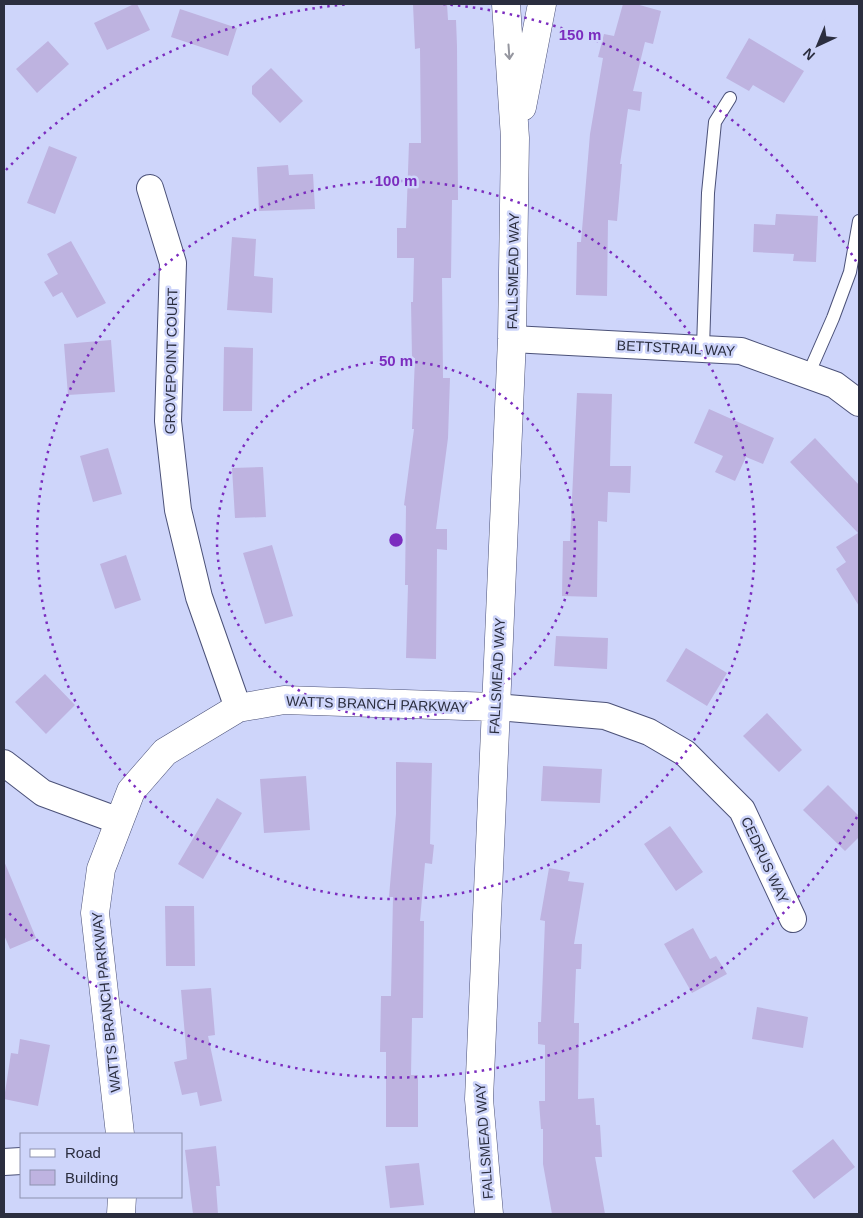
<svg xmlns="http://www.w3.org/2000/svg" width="863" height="1218" viewBox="0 0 863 1218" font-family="Arial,sans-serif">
	<rect width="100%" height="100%" fill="#ced5fa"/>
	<path fill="#beb3e0" d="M134 4H137L150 30 107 50 94 23Z
		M413 4H447L448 20H456L457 46 458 200H452L451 278H442L443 378H450L448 438 436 529H447V550L437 549 436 659 406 658 408 585H405L406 506 404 505 414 429H412L415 358H412L411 302H413L414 258H397V228H406L409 143H421L420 48 415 49Z
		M623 4H636L661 11 653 44 645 42 633 91 642 92 640 111 628 109 620 164H622L617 221 608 220 607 296 576 295 577 242H581L590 134 603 58 598 57 604 34 614 36Z
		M180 9 237 28 228 56 171 37Z
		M749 38 804 71 784 103 753 85 749 91 726 78Z
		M48 41 69 64 37 93 16 69Z
		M271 68 303 101 280 123 252 94V86Z
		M49 146 77 157 55 214 27 203Z
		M288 165 289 175 313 174 315 209 259 211 257 167Z
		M776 214 818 216 816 262 793 261 794 254 753 252 754 224 775 225Z
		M232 237 256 239 254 276 273 278 272 313 227 310Z
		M71 241 106 303 77 318 62 292 53 297 44 282 58 274 47 254Z
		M111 340 115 392 68 395 64 344Z
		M224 347 253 348 252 411H223Z
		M577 393 612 394 610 466H631L630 493 608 492 607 522 598 521 597 597 562 596 563 541H570Z
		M709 409 774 438 763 464 746 457 735 481 715 472 723 456 694 443Z
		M815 438 859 485V606L836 569 846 562 836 547 858 533 790 462Z
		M108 448 122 494 93 502 80 456Z
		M263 467 266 517 235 518 232 468Z
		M272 545 293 616 265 624 243 553Z
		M126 555 141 600 115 609 100 564Z
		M556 636 608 638 607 669 554 666Z
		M686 648 727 673 707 706 666 681Z
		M45 674 75 705 46 734 15 702Z
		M767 713 802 750 779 772 743 736Z
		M396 762 432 763 430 844 434 845 432 864 425 863 420 921H424L423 1018H412L411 1075H418V1127H386V1052H380L381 996H391L393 897H389L396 814Z
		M543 766 602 769 600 803 541 801Z
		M306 776 310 830 264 833 260 779Z
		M828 785 859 816V837L845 851 803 810Z
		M217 798 242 813 203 879 178 864Z
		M670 826 703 872 676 891 644 844Z
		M4 861 36 938 10 949 4 935Z
		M549 868 570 872 568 881 584 883 574 944H582L581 969H576L574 1023H579L578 1099 594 1098 596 1125H600L602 1157H595L605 1214H552L543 1164V1129H541L539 1101H545V1045L538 1044V1022H541L545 921 540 920Z
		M165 906H194L195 966H166Z
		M693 928 710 959 716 956 727 974 692 993 664 944Z
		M211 988 215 1035 208 1036 222 1101 200 1106 197 1092 182 1095 174 1062 187 1059 181 990Z
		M757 1007 808 1017 803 1048 752 1039Z
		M20 1039 50 1045 38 1106 4 1099 11 1053 18 1054Z
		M833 1139 855 1167 814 1199 792 1171Z
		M216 1146 220 1186H216L218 1214H193L185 1150Z
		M419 1163 424 1205 390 1208 385 1166Z"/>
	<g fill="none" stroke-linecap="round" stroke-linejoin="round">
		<g stroke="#4b5178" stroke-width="14">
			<path id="service" d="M703 348 708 193 715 122 730 98
				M808 375 833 318 850 272 859 221"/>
		</g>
		<g stroke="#4b5178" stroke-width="28">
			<path id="minor" d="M150 188 173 263 168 421 178 510 199 597 238 708
				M512 339 741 351 835 385 859 403
				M495 707 605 716 649 732 685 753 742 810 793 919
				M4 763 43 793 119 821
				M4 1162 21 1161"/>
		</g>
		<g stroke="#4b5178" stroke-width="29">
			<path id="tertiary" d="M522 107 542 4
				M120 1134 95 913 101 869 131 791 165 752 238 708 284 700 495 707
				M121 1214 122 1197
				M489 1214 479 1099 512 339 515 138 506 4"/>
		</g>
		<use href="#service" stroke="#fff" stroke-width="12"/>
		<use href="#minor" stroke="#fff" stroke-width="26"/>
		<use href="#tertiary" stroke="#fff" stroke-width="28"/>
	</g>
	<defs><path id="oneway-shaft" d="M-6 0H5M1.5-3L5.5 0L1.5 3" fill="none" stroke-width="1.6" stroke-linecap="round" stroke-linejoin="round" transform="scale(1.25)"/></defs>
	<use stroke="#95969f" href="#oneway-shaft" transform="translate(509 52) rotate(86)"/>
	<g fill="none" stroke="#7b2cbf" stroke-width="2.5" stroke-dasharray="2.5 5">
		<circle cx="396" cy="540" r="179"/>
		<circle cx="396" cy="540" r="359"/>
		<path d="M857 817A538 538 0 0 1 6 910M6 170A538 538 0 0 1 349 4M443 4A538 538 0 0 1 857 263"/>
	</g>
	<g text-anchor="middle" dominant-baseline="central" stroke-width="5" stroke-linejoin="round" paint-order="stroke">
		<g font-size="14" fill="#2b2e3f" stroke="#ced5fa">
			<text transform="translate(513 271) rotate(-89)">FALLSMEAD WAY</text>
			<text transform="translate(676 348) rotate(3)">BETTSTRAIL WAY</text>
			<text transform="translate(171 361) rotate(-89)">GROVEPOINT COURT</text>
			<text transform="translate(497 676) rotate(-87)">FALLSMEAD WAY</text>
			<text transform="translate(377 704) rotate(2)">WATTS BRANCH PARKWAY</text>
			<text transform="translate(765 860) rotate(65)">CEDRUS WAY</text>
			<text transform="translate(106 1002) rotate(-96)">WATTS BRANCH PARKWAY</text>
			<text transform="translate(484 1141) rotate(-94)">FALLSMEAD WAY</text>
		</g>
	</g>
	<circle cx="396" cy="540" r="8" fill="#7b2cbf" stroke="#ced5fa" stroke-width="2.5"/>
	<g font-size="15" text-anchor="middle" font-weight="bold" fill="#7b2cbf" stroke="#ced5fa" stroke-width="5" stroke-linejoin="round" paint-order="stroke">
		<text x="580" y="40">150 m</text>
		<text x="396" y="186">100 m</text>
		<text x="396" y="366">50 m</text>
	</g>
	<rect width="863" height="1218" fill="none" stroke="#2b2e3f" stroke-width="10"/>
	<rect x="20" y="1133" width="162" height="65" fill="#ced5fa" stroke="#8d92af"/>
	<rect x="30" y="1149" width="25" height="8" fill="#ffffff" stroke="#8d92af"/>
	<text x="65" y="1158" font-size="15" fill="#2b2e3f">Road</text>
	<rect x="30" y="1170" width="25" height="15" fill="#beb3e0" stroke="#8d92af"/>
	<text x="65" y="1183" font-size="15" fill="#2b2e3f">Building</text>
	<g transform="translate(818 45) rotate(224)" stroke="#ced5fa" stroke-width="4" paint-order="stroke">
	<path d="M0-4L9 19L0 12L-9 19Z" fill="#2b2e3f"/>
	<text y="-8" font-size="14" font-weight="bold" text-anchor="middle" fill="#2b2e3f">N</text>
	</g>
</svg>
